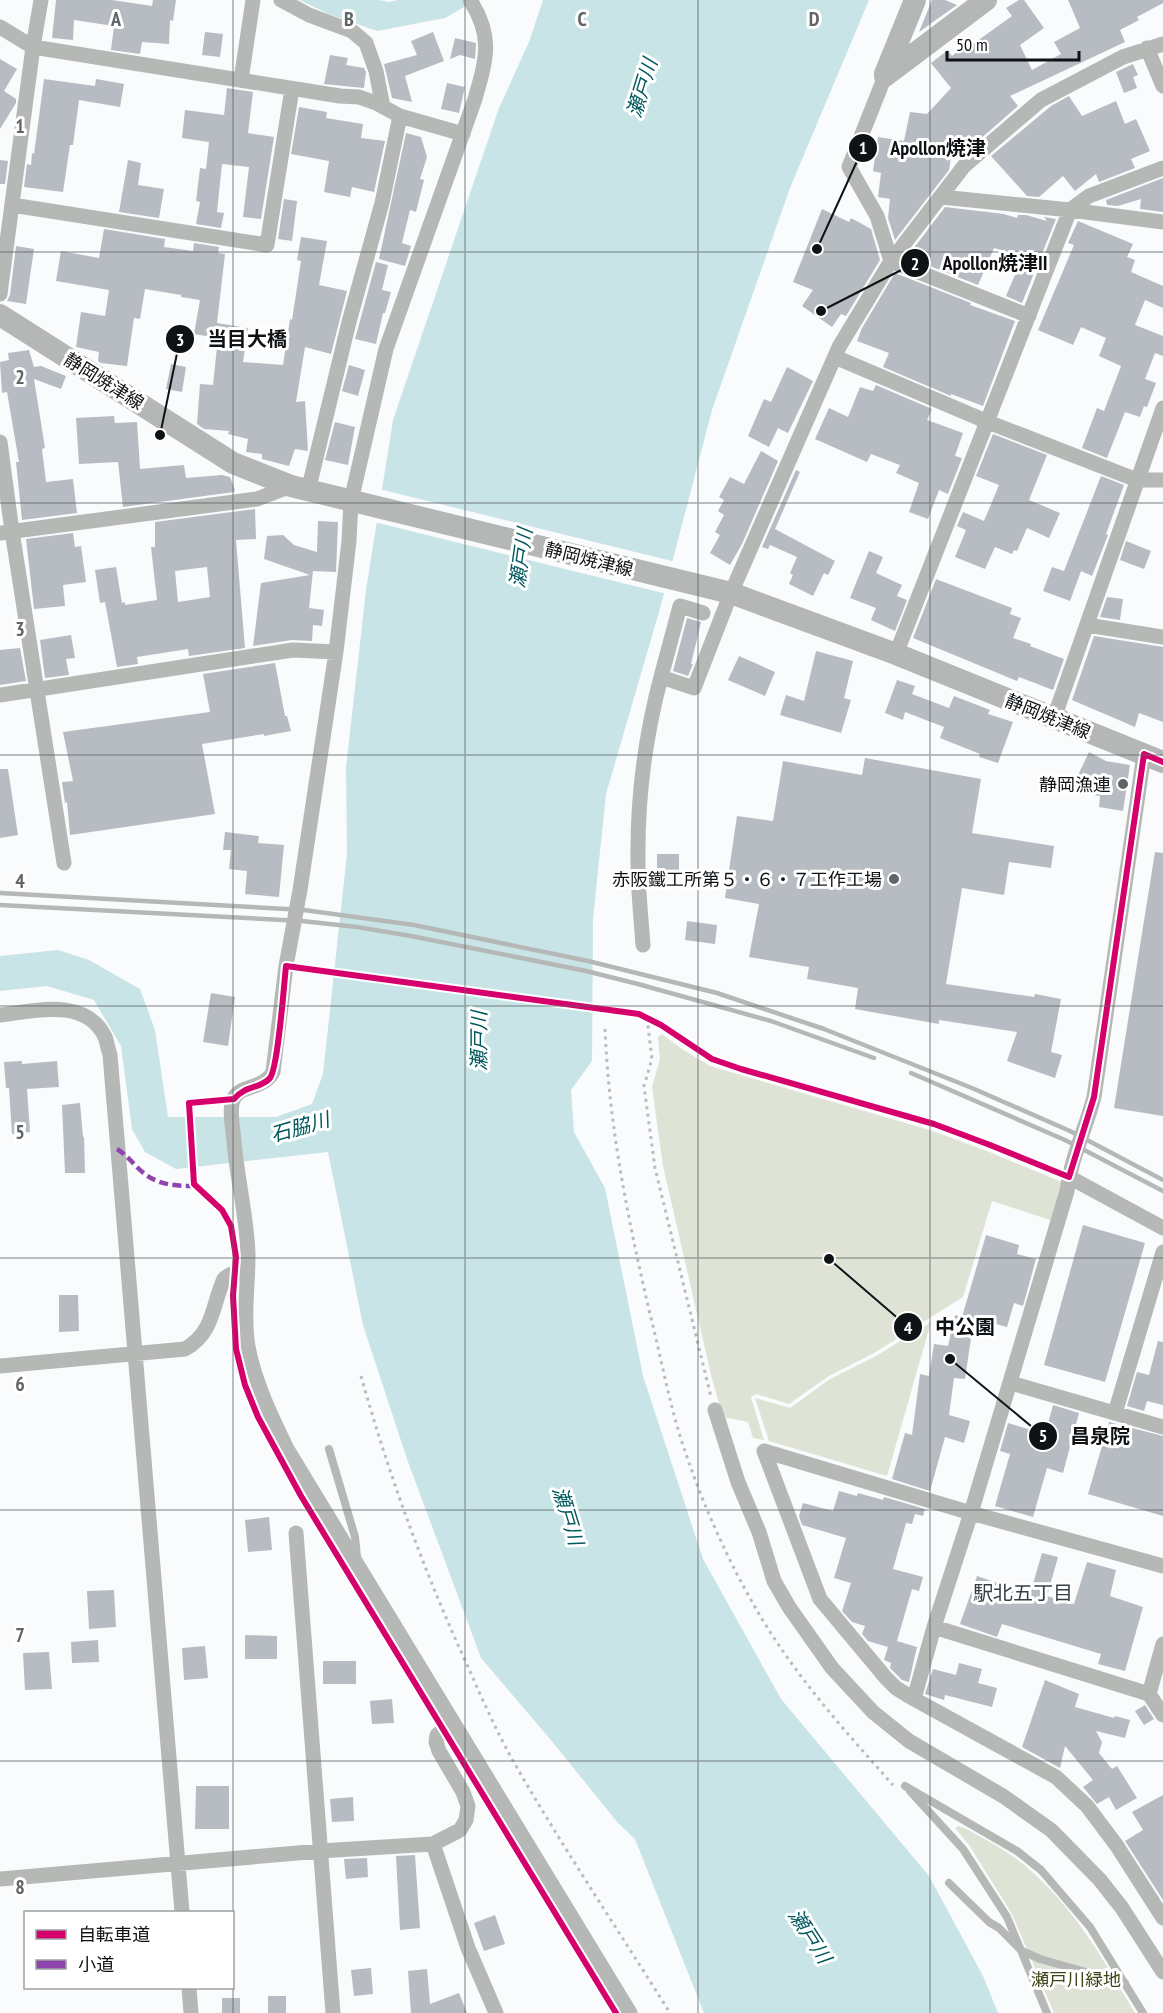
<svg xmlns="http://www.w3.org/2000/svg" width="1163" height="2013" viewBox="0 0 1163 2013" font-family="'PT Sans Narrow','Noto Sans JP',sans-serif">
	<rect width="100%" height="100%" fill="#f9fbfd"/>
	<path fill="#dfe3d6" d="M662 1034 682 1049 710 1066 933 1131 987 1151 1064 1183 1053 1221 992 1201 963 1297 874 1353 829 1376 789 1404 756 1394 751 1397 764 1440 753 1438 748 1422 723 1417 712 1379 663 1166 652 1087 660 1059 658 1037Z
		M931 1322 887 1476 769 1441 755 1398 790 1408 830 1379 876 1356Z
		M958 1826C967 1828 977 1835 986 1840 1056 1876 1097 1948 1135 2013H1054L1012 1914 969 1845 955 1828Z"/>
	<path fill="#c8e4e6" d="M299 0H379L389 2 398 0H476L445 18 377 31 329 14Z
		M543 0H869L790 188 712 410 661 605 606 794 593 919 592 1061 571 1090 574 1132 605 1188 643 1376 703 1559 781 1699 929 1876 983 1976 998 2013H704L635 1839 618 1823 550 1739 481 1658 407 1459 363 1325 328 1152 176 1169 145 1152 132 1129 121 1046 94 1000 47 986 0 991V956L58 950 89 960 140 989 155 1030 168 1117H276L312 1104 323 1074 347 854 346 768 366 590 393 420 499 108 529 42Z"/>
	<path fill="#f9fbfd" d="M379 489 676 562 667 594 374 522Z"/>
	<path fill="#b7bcc2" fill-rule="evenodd" d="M56 0H112L152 6 153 0H176L173 21 170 20 169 44 142 42 140 54 111 50 114 26 74 20 73 40 52 38Z
		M932 0H945L957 5 919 32Z
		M1019 0H1024L1044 28 1020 45 1032 70 1061 54 1054 42 1080 28 1068 0H1163V3L1137 17 1139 20 1120 30 1125 42 1010 96 1018 106 962 155 953 144 949 170 895 240 888 218 890 199 878 197 881 173 873 171 878 137 904 141 910 112 927 114 951 88 931 63 948 50 952 56 971 41 973 44 1012 16 1006 8Z
		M205 32 223 34 220 57 202 55Z
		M433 32 444 61 405 76 412 102 392 98 384 64 417 55 411 41Z
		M455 38 476 43 475 59 460 55 450 59Z
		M330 55 348 58 346 65 364 68 366 72 364 88 324 84Z
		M0 59 17 69 4 91 16 99V103L0 129Z
		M1133 64 1138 75 1133 77 1137 88 1124 93 1116 72Z
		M44 79 95 86 96 79 124 84 120 107 79 100 73 145H70L63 192 24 187 27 164 31 165 32 153 34 154Z
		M447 83 465 87 459 113 441 109Z
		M227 88 253 92 248 133 274 137 261 219 243 217 249 167 222 164 217 212 224 213 221 228 196 224 200 202 196 201 200 168 206 169 209 142 182 138 185 110 224 115Z
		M1069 96 1082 116 1116 101 1125 124 1136 119 1150 151 1131 159 1135 168 1099 182 1096 174 1075 191 1063 176 1039 197 1027 196 991 156 1051 106Z
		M299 107 327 112 326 118 363 124 361 138 385 141 374 192 352 187 350 197 324 192 329 161 291 154Z
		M406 133 421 137 427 157 420 179 424 180 416 212 410 210 402 243 411 246 405 266 379 259Z
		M0 160 8 161 5 184H0Z
		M128 160 141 163 138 185 164 189 159 218 119 212Z
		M1163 178V212L1140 209 1141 199 1118 206 1107 205 1106 200Z
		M284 199 297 201 292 241 278 239Z
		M945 207 1004 214 1017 218 1018 215H1026L1047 221 1044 217 1056 219 1022 303 1006 296 1023 256 994 248 978 285 907 257Z
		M822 209 849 222 851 218 871 229 880 260 846 316 841 314 832 327 802 306 813 290 793 282Z
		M1078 221 1133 244 1127 257 1135 260 1131 272 1163 286V308L1145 300 1135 325 1163 336V356L1155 353 1145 379 1156 383 1147 407 1144 406 1140 417 1125 412 1107 458 1082 448 1097 408 1104 411 1121 366 1099 356 1106 338 1081 327 1073 345 1038 330 1074 245 1068 243Z
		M104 229 165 239 164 247 193 251 194 243 219 247 218 253 225 254 217 323 248 328 243 362 283 365 290 319 292 320 301 261 297 260 301 237 327 241 319 285 347 291 331 354 305 347 296 402 305 401 308 451 295 449 289 466 262 459V454L246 452 248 439 228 434 229 431 204 429 197 424 200 384 213 385 218 338 194 334 200 300 181 297V295L145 289 140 319 134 318 127 366 101 363 98 361 99 352 76 347 81 312 105 316 109 290 56 281 61 251 99 258Z
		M16 246 34 249 26 304 7 301 10 295Z
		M376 262 388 265 382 290 391 292 385 313H383L376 344 355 339Z
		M895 273 971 303 970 305 1015 321 983 406 951 394V396L883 367 889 353 857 341 862 328Z
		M29 350 34 367 41 366 66 376 61 389 34 379 45 448 42 449 46 482 73 479 77 513 22 520 16 462H19L7 392 2 393 0 362 9 360 8 353Z
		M171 364 186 367 182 392 166 389Z
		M349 365 365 370 358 396 342 391Z
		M787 367 813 381 788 433 778 428 769 447 748 436 764 399 771 402Z
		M876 385 932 409 927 420 963 433 955 456 962 458 948 494 939 490 928 519 909 512 919 483 896 473 900 465 871 454 867 462 815 439 829 408 848 417 860 387 873 391Z
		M114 416 115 423 137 422 140 469 184 465 186 478 222 475 230 477 235 490 234 492 123 507 118 462 79 464 76 418Z
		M335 422 355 427 348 465 325 460Z
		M993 434 1047 455 1029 500 1060 513 1049 538 1027 528 1017 551 1014 550 1012 554 995 547 985 569 955 557 966 530 957 526 963 512 984 521 999 485 976 476Z
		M761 451 778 461 742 544 730 565 710 553 720 535 715 532 724 515 718 511 724 500 719 497 730 477 744 484Z
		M796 470 800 472 775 529 835 561 828 575 824 573 813 596 789 584 793 575 790 573 797 557 770 545 768 549 762 547Z
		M1101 476 1124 485 1106 534 1108 535 1092 576 1081 571 1070 601 1043 591 1052 567 1064 571Z
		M255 509 256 539 236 540 245 648 189 656 188 649 137 657 138 664 117 667 105 602 100 603 95 570 116 567 122 603 125 602V605L157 600 151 547H155V522ZM207 567 210 597 178 602 175 571Z
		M318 521 338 522 336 572 313 571 309 608 324 610 322 626 313 625 312 641 292 640 253 646 261 583 310 575 264 559 267 536 283 535 294 545 317 552Z
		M73 533 75 547 81 546 86 582 63 585 65 606 34 609 26 539Z
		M1126 541 1151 551 1144 569 1120 560Z
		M869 551 883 557 876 573 902 585 897 596 907 600 895 631 871 620 876 608 850 598Z
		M936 579 1012 608 1010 614 1021 618 1013 638 1031 644 1030 646 1064 659 1053 690 1019 677 1017 681 913 638Z
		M1107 597 1123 599 1120 620 1100 617Z
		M687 618 701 622 691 664H693L688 676 673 671Z
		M71 635 75 658 66 659 69 675 45 678 40 640Z
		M1094 636 1163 647V722L1139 713 1135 727 1072 700Z
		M20 648 26 681 0 685V650Z
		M816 651 853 661 844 698 851 700 841 733 780 715 786 695 804 701Z
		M739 656 775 672 765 696 728 680Z
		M275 663 285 716H287L291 731 264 736V734L202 744 215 814 70 835 67 802 65 803 62 782 73 781 63 732 210 712 203 674Z
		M897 680 915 686 912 694 949 708 954 696 990 710 988 714 1013 722 998 763 979 757 980 754 940 738 944 727 905 712 903 720 885 713Z
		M1089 752 1106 761 1130 765 1123 811 1099 807 1100 796 1070 792Z
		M865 758 981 779 972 833 1054 846 1051 868 1009 862 1004 895 962 888 946 984 1034 997 1035 994 1061 999 1051 1052 1062 1055 1055 1078 1007 1061 1017 1032 939 1020V1024L855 1009 858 988 807 979 809 967 749 957 759 904 725 898 737 816 773 821 783 761 862 775Z
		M0 769H8L18 835 0 838Z
		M225 832 259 836 258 843 284 845 279 897 245 894 247 871 229 869 231 850H223Z
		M1155 852 1163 853V1116L1114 1108Z
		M657 854H679V871L657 872Z
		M687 921 717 925 715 944 685 940Z
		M211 993 235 997 228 1046 203 1042Z
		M22 1061V1064L57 1061 59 1087 27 1089 30 1132 12 1134 9 1088H6L4 1062Z
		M80 1103 83 1137H84L85 1173H65L62 1105Z
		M1083 1225 1145 1243 1105 1382 1044 1365Z
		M986 1235 1019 1245 1017 1254 1036 1259 1023 1306 1014 1303 1007 1327 978 1319 973 1338H971L965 1379 954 1378 949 1415 970 1421 964 1443 945 1437 930 1491 892 1479 905 1433 912 1435 920 1374 929 1376 934 1344 948 1346 955 1315 962 1317Z
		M59 1295H78L79 1331 59 1332Z
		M1158 1341 1163 1342V1405L1147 1401 1144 1411 1127 1406 1137 1372 1149 1375Z
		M1053 1405 1079 1413 1063 1473 1047 1468 1033 1517 995 1506 1010 1454 1000 1451 1008 1423 1045 1434Z
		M1109 1422 1163 1436V1516L1088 1494Z
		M839 1491 857 1496 858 1493 883 1500 884 1497 925 1509 923 1516 915 1514 912 1524 906 1523 893 1569 923 1577 919 1591 912 1589 897 1641 917 1647 909 1682 902 1680 890 1668 891 1663 884 1660 888 1647 868 1641 862 1634 865 1626 852 1622 842 1611 851 1583 834 1578 846 1538 802 1525 799 1516 803 1503 833 1511Z
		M269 1517 272 1550 248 1552 245 1520Z
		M1042 1553 1058 1557 1047 1596 1074 1604 1087 1562 1116 1570 1110 1596 1143 1607 1125 1671 1098 1664 1101 1654 1002 1624 997 1637 960 1624 977 1576 1030 1594Z
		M114 1590 116 1627 89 1629 87 1591Z
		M245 1635 277 1636V1659H245Z
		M98 1640 99 1662 72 1663 71 1642Z
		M205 1646 208 1678 184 1680 182 1648Z
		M49 1652 52 1689 25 1690 23 1653Z
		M323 1661H356V1684H323Z
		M959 1663 982 1669 978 1683 997 1688 992 1707 945 1695 944 1700 925 1694 933 1669 956 1675Z
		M1045 1680 1079 1694 1075 1707 1114 1718 1115 1716 1130 1720 1125 1738 1096 1731 1102 1742 1099 1753 1112 1769 1117 1766 1137 1798 1116 1810 1109 1797 1097 1804 1083 1787 1093 1780 1065 1746 1060 1768 1022 1747Z
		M392 1699 394 1723 372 1724 370 1701Z
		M1145 1705 1154 1719 1144 1725 1135 1711Z
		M196 1786H229V1829H195Z
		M1163 1795V1900L1125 1841 1143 1830 1132 1812Z
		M353 1797 354 1821 332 1822 330 1799Z
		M415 1855 420 1928 400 1930 396 1856Z
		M367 1858 368 1877 346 1879 344 1859Z
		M495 1915 505 1944 484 1951 474 1923Z
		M371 1968 373 1994 354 1996 351 1970Z
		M427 1969 430 2004 459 1993 467 2013H411L408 1971Z
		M268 1996H286V2013H268Z
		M222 1998H240V2013H222Z"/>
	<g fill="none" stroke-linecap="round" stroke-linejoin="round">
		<path stroke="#babbbc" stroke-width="3" stroke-dasharray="3 4.5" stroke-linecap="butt" d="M302 968 639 1014 661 1025 712 1059 741 1069 934 1124 990 1145 1056 1173
			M647 1018 652 1059 644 1086 655 1168 711 1397
			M605 1029C609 1126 628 1220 650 1314 662 1361 670 1409 686 1454 704 1507 727 1558 755 1607 792 1672 843 1729 893 1785
			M361 1376C389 1476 425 1574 469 1669 482 1699 496 1730 512 1759 561 1845 617 1928 670 2013"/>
		<path stroke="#b6b8b6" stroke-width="8" d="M329 1449 355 1537 357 1557
			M905 1786 1017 1851 1041 1870 1090 1927 1143 2013
			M910 1791 963 1849 1007 1917 1047 2013
			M949 1883 989 1922 999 1928 1022 1951 1040 1959 1125 1983"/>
		<path stroke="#b6b8b6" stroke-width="15" d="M281 0 309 15 352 31 366 43 376 71 383 107
			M470 0C494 37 486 60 475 99L386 349 351 501 349 541 336 652 300 890 286 966 273 1072C264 1090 239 1084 233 1100 229 1111 233 1129 234 1141 237 1179 247 1217 248 1255 248 1286 243 1316 248 1347 255 1383 271 1416 287 1449L630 2013
			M0 27 33 47 340 96 359 97 376 103 400 116 463 134
			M1147 48 1163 86
			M885 76 849 167 877 216 891 261 1029 316
			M241 80 253 0
			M941 197 1070 210 1163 222
			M12 205 267 245 292 89
			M0 294 33 47 41 0
			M835 357 988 422 1137 480H1163
			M0 442 12 531 64 863
			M308 491 349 322 382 203 400 116
			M0 533 257 499 291 486
			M1087 625 1163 637
			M896 654 1070 210 1089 196 1163 168
			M661 677 680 606 703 613
			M0 695 293 650 336 652
			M1054 718 1163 408
			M643 945C641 917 638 890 638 863 637 800 645 737 661 677L694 688 731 593 839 347 891 261 964 166 1041 100 1123 57 1163 44
			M0 1015C34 1011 86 997 105 1037 107 1042 108 1049 110 1055L182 1912
			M1069 1177 1163 1228
			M0 1366 185 1349C214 1333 212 1305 224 1279 231 1272 237 1273 247 1274
			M1011 1383 1163 1427
			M715 1410 738 1482 759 1532 774 1581 789 1607 832 1668 873 1712 909 1741 1003 1796 1051 1830 1100 1880 1122 1908 1163 1972
			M1115 1413 1163 1252
			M296 1533 333 2013
			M1163 1566 971 1513 764 1451 820 1599 886 1678 896 1688 914 1699 1056 1777 1087 1806 1117 1846 1163 1918
			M934 1627 1149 1694 1163 1715
			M1149 1694 1163 1644
			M914 1699 934 1627 971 1513 1067 1191C1071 1158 1086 1128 1094 1097L1144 754
			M433 1844 468 1948 496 2013
			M0 1879 320 1851 433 1844 460 1830 466 1820 468 1806 463 1792 439 1751 436 1742 437 1735 453 1722
			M189 1988 191 2013"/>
		<path stroke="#b5b6b6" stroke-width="22" d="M885 74 915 0
			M885 76 986 0
			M0 315 233 463 291 486 731 593 896 654 1163 762"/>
		<path stroke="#b6b8b8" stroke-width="4.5" d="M0 893 304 910 414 925 588 961 717 993 824 1029 972 1088 1070 1131 1163 1180
			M0 905 302 921 357 927 411 936 586 971 638 984 771 1021 874 1058
			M911 1073 1065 1140 1163 1191"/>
		<path stroke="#8e44ad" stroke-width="4.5" stroke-dasharray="9 4.5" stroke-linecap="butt" d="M117 1149C125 1154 131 1161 138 1168 155 1185 173 1186 196 1186"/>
		<g stroke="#fff" stroke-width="10">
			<path id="cycleway" d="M616 2013 301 1496 258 1417 245 1385 236 1349 233 1296 236 1257 231 1226 222 1210 194 1184 189 1103 234 1099C245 1085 261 1089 270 1078 278 1068 284 984 286 966L639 1014 661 1025 712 1059 741 1069 934 1124 990 1145 1069 1177 1094 1097 1144 754 1163 762"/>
		</g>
		<use href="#cycleway" stroke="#d6006c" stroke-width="6"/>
	</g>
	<path fill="none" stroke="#616466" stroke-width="1.5" stroke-opacity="0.55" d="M233 0V2013M465 0V2013M698 0V2013M930 0V2013M0 252H1163M0 503H1163M0 755H1163M0 1006H1163M0 1258H1163M0 1510H1163M0 1761H1163"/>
	<g fill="#616466" stroke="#fff" stroke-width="2">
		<circle cx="1123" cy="784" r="6"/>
		<circle cx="894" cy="879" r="6"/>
	</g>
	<g text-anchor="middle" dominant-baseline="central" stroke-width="6" stroke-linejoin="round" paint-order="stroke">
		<g font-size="18" fill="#0f1215" stroke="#fff">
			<text transform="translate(104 381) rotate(32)">静岡焼津線</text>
			<text transform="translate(589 559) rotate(14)">静岡焼津線</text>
			<text transform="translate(1048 716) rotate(22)">静岡焼津線</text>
		</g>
		<g font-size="18" fill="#0f1215" stroke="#fff" text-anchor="end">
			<text x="1111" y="784">静岡漁連</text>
			<text x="882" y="879">赤阪鐵工所第５・６・７工作工場</text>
		</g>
		<g font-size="18" fill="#3c4616" stroke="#fff">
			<text x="1076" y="1979">瀬戸川緑地</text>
		</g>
		<g font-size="20" font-style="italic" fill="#01595d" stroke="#fff">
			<text transform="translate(642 88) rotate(-73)">瀬戸川</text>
			<text transform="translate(521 558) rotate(-82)">瀬戸川</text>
			<text transform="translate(479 1041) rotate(-90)">瀬戸川</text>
			<text transform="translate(300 1127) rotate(-16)">石脇川</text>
			<text transform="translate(568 1516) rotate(73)">瀬戸川</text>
			<text transform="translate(810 1936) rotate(57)">瀬戸川</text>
		</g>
		<g font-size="20" fill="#363e45" stroke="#fff">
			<text x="1023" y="1593">駅北五丁目</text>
		</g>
	</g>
	<g font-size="20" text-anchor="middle" font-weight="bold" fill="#616466" stroke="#fff" stroke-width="6" stroke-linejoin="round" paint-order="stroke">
		<text x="116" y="26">A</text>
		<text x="349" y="26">B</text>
		<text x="582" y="26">C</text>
		<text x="814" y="26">D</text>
		<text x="20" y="133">1</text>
		<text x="20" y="384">2</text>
		<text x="20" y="636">3</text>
		<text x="20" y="888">4</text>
		<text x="20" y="1139">5</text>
		<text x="20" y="1391">6</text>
		<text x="20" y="1642">7</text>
		<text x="20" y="1894">8</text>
	</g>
	<path fill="none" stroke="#0f1215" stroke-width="2" d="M817 249L863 148M821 311L915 263M160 435L180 339M829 1259L908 1327M950 1359L1043 1436"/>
	<g fill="#0f1215" stroke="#fff" stroke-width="2">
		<circle cx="817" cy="249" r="6"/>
		<circle cx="821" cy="311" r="6"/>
		<circle cx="160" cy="435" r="6"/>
		<circle cx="829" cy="1259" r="6"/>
		<circle cx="950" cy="1359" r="6"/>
		<circle cx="863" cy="148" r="15"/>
		<circle cx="915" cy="263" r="15"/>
		<circle cx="180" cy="339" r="15"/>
		<circle cx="908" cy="1327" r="15"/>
		<circle cx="1043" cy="1436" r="15"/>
	</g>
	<g font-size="18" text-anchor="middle" font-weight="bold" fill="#fff">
		<text x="863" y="154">1</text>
		<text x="915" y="270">2</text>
		<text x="180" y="346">3</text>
		<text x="908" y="1334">4</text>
		<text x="1043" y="1442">5</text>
	</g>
	<g font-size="20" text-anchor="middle" font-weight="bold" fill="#0f1215" stroke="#fff" stroke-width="6" stroke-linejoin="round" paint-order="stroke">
		<text x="938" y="155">Apollon焼津</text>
		<text x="995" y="270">Apollon焼津II</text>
		<text x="247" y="346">当目大橋</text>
		<text x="965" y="1334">中公園</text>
		<text x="1100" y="1443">昌泉院</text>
	</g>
	<rect x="24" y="1911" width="210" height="78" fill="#ffffff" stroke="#9fa0a1" stroke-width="1.5"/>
	<rect x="36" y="1930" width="30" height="9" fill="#d6006c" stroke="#9fa0a1" stroke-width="1.5"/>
	<text x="78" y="1941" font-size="18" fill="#0f1215">自転車道</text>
	<rect x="36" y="1960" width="30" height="9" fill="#8e44ad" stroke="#9fa0a1" stroke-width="1.5"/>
	<text x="78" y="1971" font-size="18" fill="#0f1215">小道</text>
	<path d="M947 51v9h132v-9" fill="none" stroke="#0f1215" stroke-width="3"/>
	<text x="956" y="51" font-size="18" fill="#0f1215" stroke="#ffffff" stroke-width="4.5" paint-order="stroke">50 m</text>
</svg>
